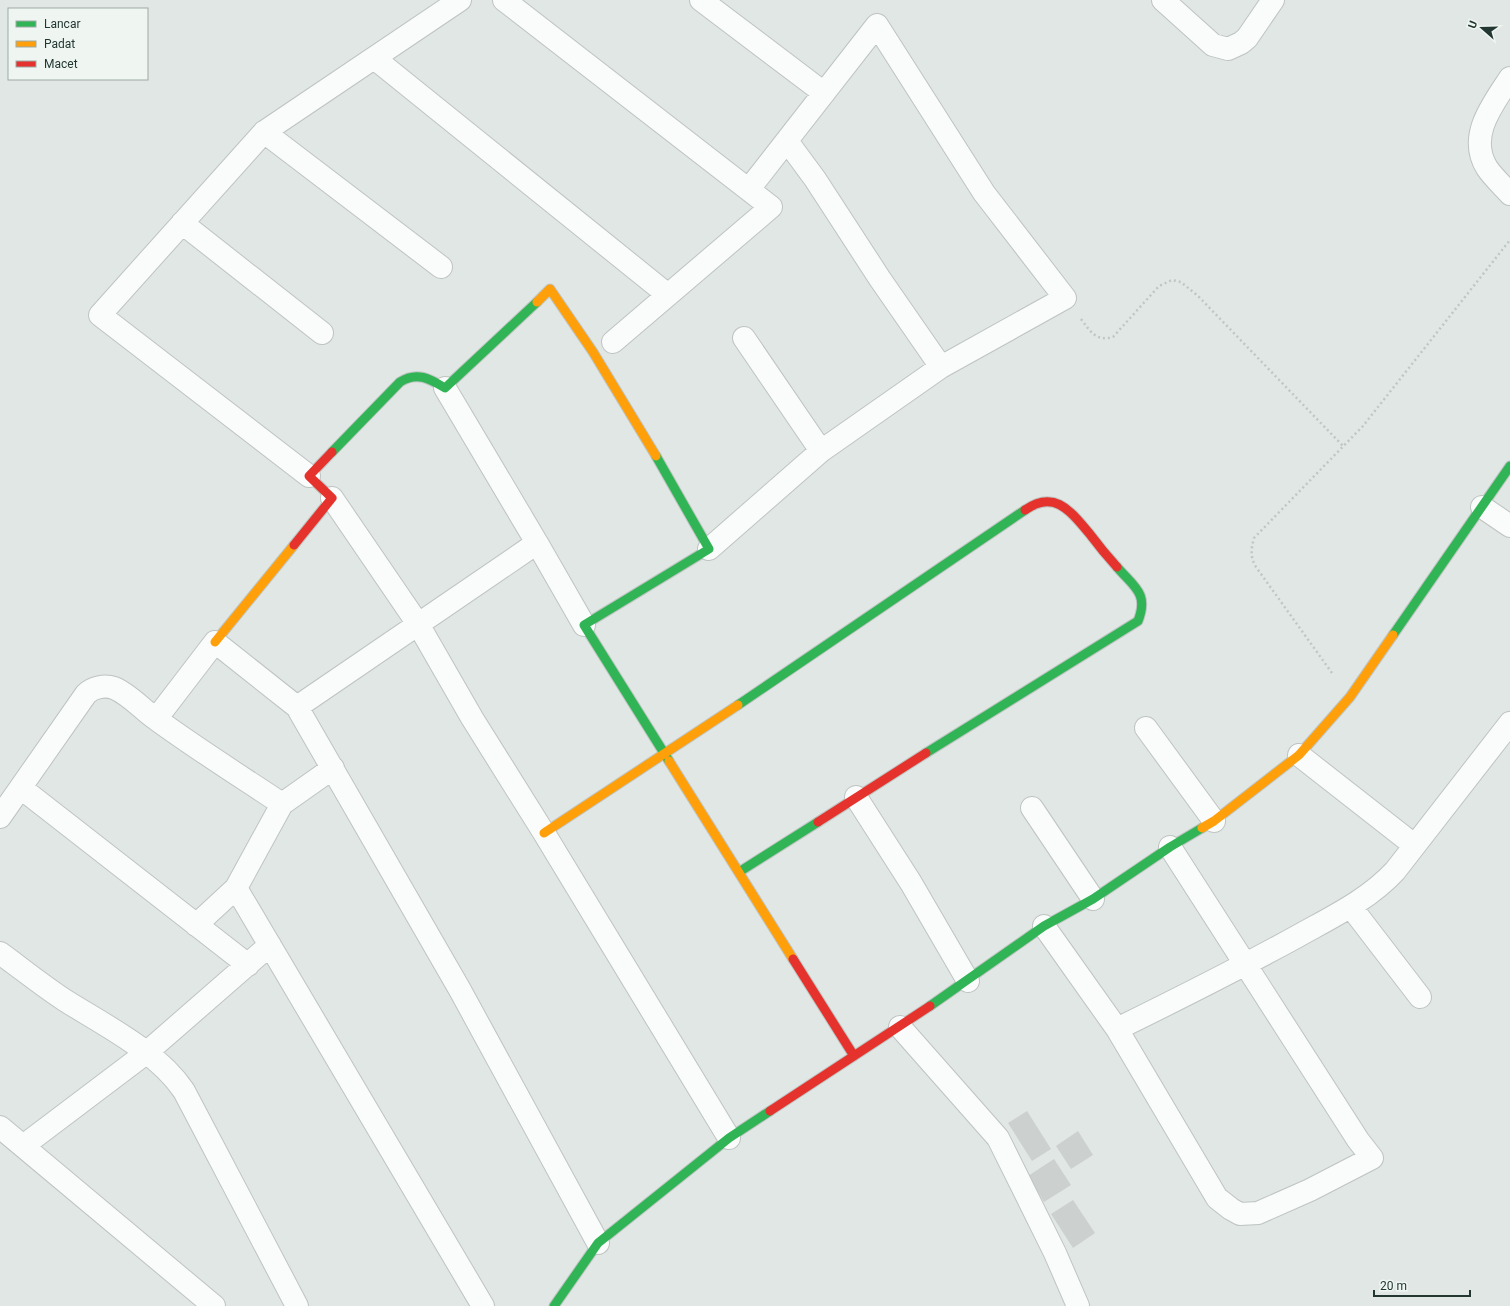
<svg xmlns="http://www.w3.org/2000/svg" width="1510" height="1306" viewBox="0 0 1510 1306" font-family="Roboto,sans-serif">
	<rect width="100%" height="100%" fill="#e1e7e4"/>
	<path fill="#ccd0ce" d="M1027 1111 1051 1149 1032 1161 1008 1123Z
		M1078 1131 1093 1155 1071 1169 1056 1146Z
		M1054 1159 1071 1185 1044 1202 1028 1176Z
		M1073 1200 1095 1233 1073 1248 1051 1214Z"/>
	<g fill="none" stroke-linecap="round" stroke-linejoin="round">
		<g stroke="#bec4c1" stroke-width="24">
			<path id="street" d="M504 0 771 207 613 342
				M701 0 824 93
				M1163 0 1213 45 1228 49 1241 43 1247 38 1273 0
				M374 58 668 295
				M1510 78C1493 104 1467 136 1487 168 1493 177 1503 186 1510 194
				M264 132 441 267
				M787 141 815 179 880 279 941 367
				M182 223 322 333
				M744 338 821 451
				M309 476 100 315 264 132 460 0
				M332 498 418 624 472 718 544 833 729 1138
				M1482 507 1510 526
				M537 543 584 625
				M709 549 821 451 941 367 1065 298 984 193 877 25 749 189
				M297 707 537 543 445 388
				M156 719 215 642 297 707 460 990 598 1243
				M1146 728 1214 821
				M1299 755 1414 845
				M21 788 248 965
				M856 797 911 883 968 981
				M282 804 333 768
				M1032 808 1093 899
				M0 817 86 694C93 687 105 685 114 688 129 694 143 710 156 719 197 749 240 776 282 804L236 888 483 1306
				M1351 907 1420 997
				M196 925 236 888
				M1044 926 1117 1029 1217 1198 1231 1209 1240 1214 1258 1213 1310 1190 1372 1158 1358 1140 1170 847
				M0 953C22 969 43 986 66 1001 106 1026 158 1052 184 1091L297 1306
				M900 1027 998 1138 1055 1253 1078 1306
				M1117 1029C1178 999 1238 969 1298 936 1332 917 1368 900 1395 871L1510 723
				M0 1127 214 1306
				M23 1146 146 1053 270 945"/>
		</g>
		<g stroke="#bec4c1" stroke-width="11">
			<path id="fast" d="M332 452 400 382C417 371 430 379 445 388L537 302
				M656 456 709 549 584 625 669 761
				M1393 635 1510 466
				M738 705 1025 510
				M926 753 1138 621C1149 593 1134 587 1117 567
				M739 872 818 822
				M930 1006 1044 926 1093 899 1170 847 1202 828
				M554 1306 598 1243 729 1138 770 1111"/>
		</g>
		<g stroke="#bec4c1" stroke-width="11">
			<path id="slow" d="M537 302 550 289 593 352 656 456
				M215 642 294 545
				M669 761 793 959
				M1202 828 1214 821 1299 755 1350 697 1393 635
				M544 833 738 705"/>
		</g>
		<g stroke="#bec4c1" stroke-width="11">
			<path id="jam" d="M1025 510C1055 489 1071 512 1089 533 1098 545 1107 556 1117 567
				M294 545 332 498 309 476 332 452
				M818 822 926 753
				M793 959 854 1056
				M770 1111 930 1006"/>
		</g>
		<path stroke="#bfc7c4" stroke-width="2.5" stroke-dasharray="2 3" stroke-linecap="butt" d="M1081 319C1090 331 1096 342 1113 337L1159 286 1172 280 1181 282 1198 296 1344 447
			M1332 673 1256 567C1250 557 1251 549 1254 538L1363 426 1510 240"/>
		<use href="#street" stroke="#fafbfb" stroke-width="22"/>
		<use href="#fast" stroke="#30b455" stroke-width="9"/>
		<use href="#slow" stroke="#ff9f0a" stroke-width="9"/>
		<use href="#jam" stroke="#e5322d" stroke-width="9"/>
	</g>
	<rect x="8" y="8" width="140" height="72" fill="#eff6f2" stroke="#9daaa5"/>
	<rect x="16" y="21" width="20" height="6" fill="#30b455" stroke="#9daaa5"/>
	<text x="44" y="28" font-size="12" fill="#223731">Lancar</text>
	<rect x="16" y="41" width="20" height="6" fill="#ff9f0a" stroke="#9daaa5"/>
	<text x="44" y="48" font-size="12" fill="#223731">Padat</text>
	<rect x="16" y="61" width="20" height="6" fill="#e5322d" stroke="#9daaa5"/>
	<text x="44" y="68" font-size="12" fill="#223731">Macet</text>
	<g transform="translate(1482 28) rotate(290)" stroke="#eff6f2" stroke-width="3" paint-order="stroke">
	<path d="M0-3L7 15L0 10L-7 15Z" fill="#223731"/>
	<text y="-6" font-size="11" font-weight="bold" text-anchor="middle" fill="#223731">U</text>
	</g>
	<path d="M1374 1290v6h96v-6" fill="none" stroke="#223731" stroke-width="2"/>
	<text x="1380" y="1290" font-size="12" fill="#223731" stroke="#eff6f2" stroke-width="3" paint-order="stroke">20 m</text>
</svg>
